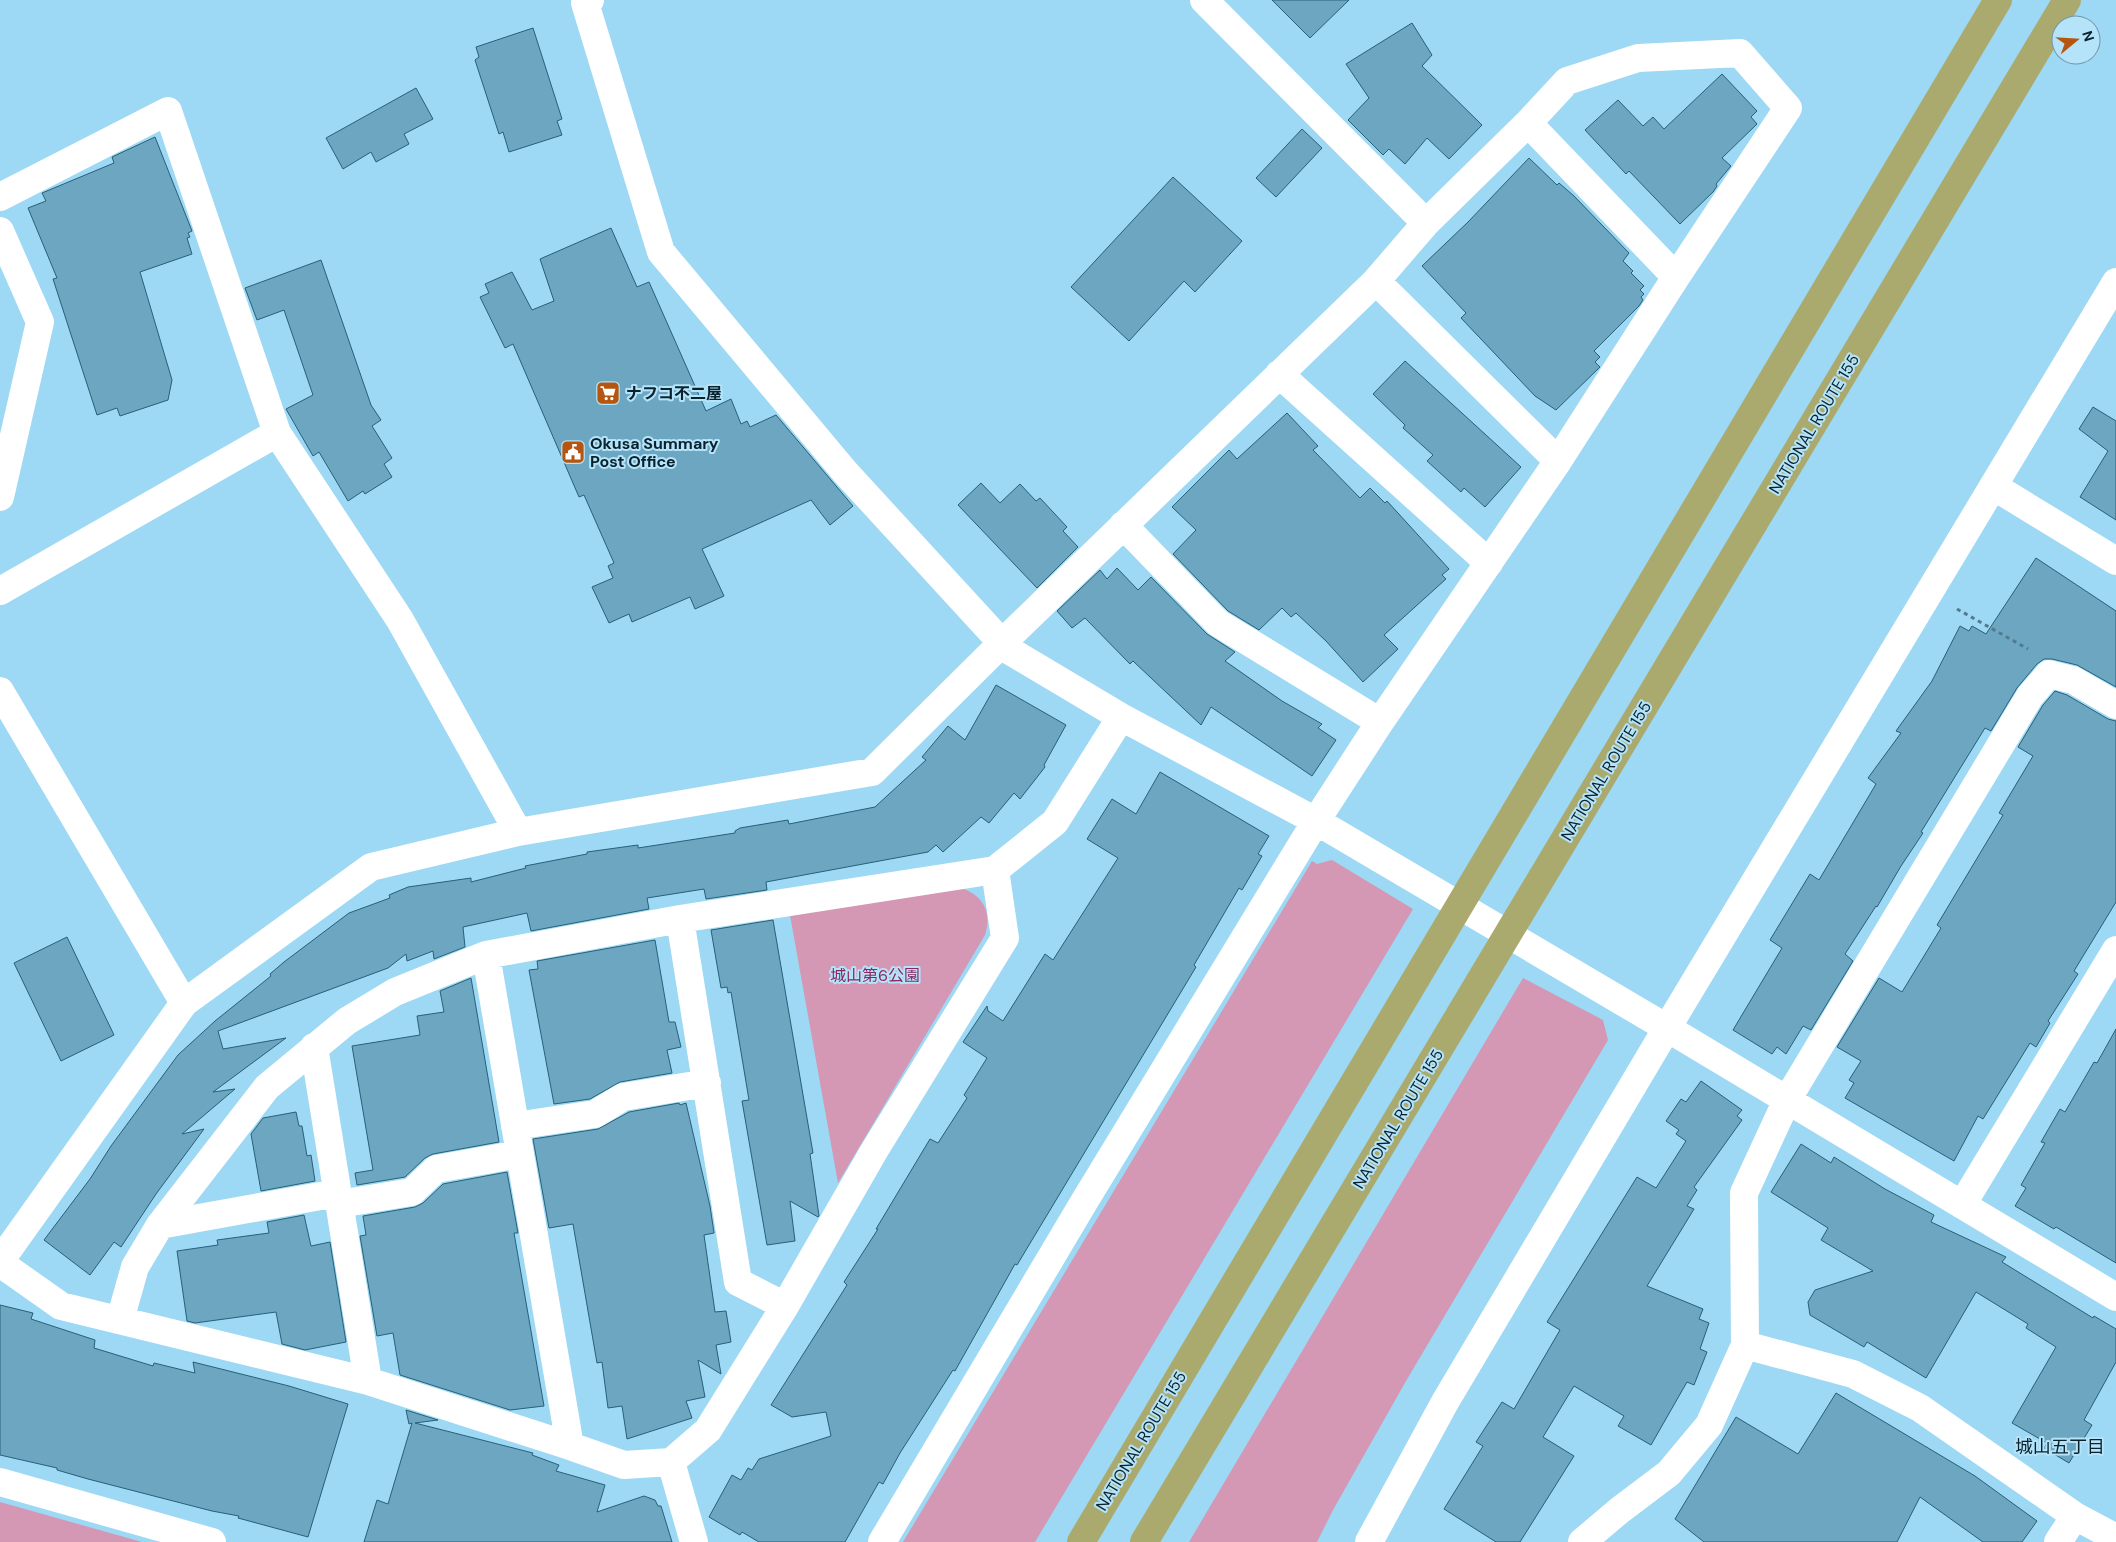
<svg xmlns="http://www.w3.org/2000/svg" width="2116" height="1542" viewBox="0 0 2116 1542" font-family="'DM Sans','Noto Sans JP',sans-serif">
	<rect width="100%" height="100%" fill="#9dd8f4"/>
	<path fill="#d497b4" d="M1332 860 1413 909 1035 1542H903L1312 861 1317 864Z
		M956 887C981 892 993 910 985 935L838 1183 790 915Z
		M1523 978 1603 1020 1608 1040 1406 1381 1333 1510 1317 1542H1189Z
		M0 1502 142 1542H0Z"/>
	<path fill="#6ca6c1" stroke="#266079" d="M1272 0H1349L1310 38Z
		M1412 23 1432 55 1422 66 1482 125 1449 159 1427 138 1405 164 1389 149 1383 155 1348 120 1369 98 1346 64Z
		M533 28 562 119 557 121 562 135 509 152 503 132 499 134 475 60 479 57 476 47Z
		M1722 74 1757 111 1751 117 1757 124 1722 158 1731 166 1716 184 1717 186 1713 192 1680 224 1629 171 1626 174 1585 130 1618 100 1643 126 1653 117 1664 129Z
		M416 88 433 119 404 134 409 144 376 162 371 152 343 169 326 138Z
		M1302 129 1322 148 1276 197 1256 178Z
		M155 137 192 231 188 233 190 237 187 238 192 254 140 272 172 380 168 400 120 416 117 408 97 415 53 279 57 278 28 208 46 201 42 193 114 163 112 157Z
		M1529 158 1557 185 1559 183 1574 196 1629 253 1623 261 1633 271 1631 273 1644 286 1640 290 1644 294 1641 297 1643 300 1639 306 1594 351 1600 357 1595 362 1600 367 1556 410 1535 396 1461 318 1466 313 1422 266 1468 222Z
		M1173 177 1242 241 1195 292 1184 281 1129 341 1071 287Z
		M611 228 637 287 649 282 706 411 731 399 741 424 747 421 750 427 776 415 853 506 830 525 811 500 702 549 724 596 695 609 690 597 632 622 629 614 609 623 592 587 613 578 608 566 614 563 584 495 579 497 513 344 505 348 480 297 489 293 485 284 512 272 532 310 554 301 540 259Z
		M321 260 371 405 381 420 372 426 392 458 384 464 392 477 365 494 363 491 348 501 319 452 313 456 286 409 313 395 284 310 257 320 245 288Z
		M1405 361 1521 467 1485 507 1464 488 1461 492 1427 461 1433 455 1403 428 1405 425 1373 394Z
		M2093 407 2116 421V520L2080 497 2108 451 2079 429Z
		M1287 413 1318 446 1313 450 1360 498 1370 488 1385 503 1387 501 1449 569 1442 575 1446 579 1384 635 1398 649 1363 682 1326 641 1296 613 1291 617 1282 608 1259 630 1228 611 1173 554 1196 530 1172 507 1229 450 1237 459Z
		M981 483 1000 503 1020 484 1036 501 1040 498 1067 527 1063 531 1078 547 1037 588 958 505Z
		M2036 558 2116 611V687L2077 665 2052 659H2044L2037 664 2017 688 1991 731 1985 728 1921 832 1923 833 1901 866 1877 907 1876 906 1845 954 1853 961 1811 1030 1803 1026 1786 1054 1777 1047 1772 1054 1733 1030 1782 948 1770 940 1810 874 1819 880 1876 784 1868 778 1901 733 1896 731 1932 681 1960 626 1969 631 1972 626 1986 634Z
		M1117 568 1138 590 1151 577 1207 634 1235 652 1225 661 1282 701 1322 724 1318 728 1336 740 1312 776 1211 707 1201 725 1133 661 1130 664 1085 618 1072 628 1057 611 1100 570 1107 579Z
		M996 685 1066 725 1044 765 1045 767 1020 799 1014 793 989 823 981 817 943 852 936 845 928 852 766 882 767 890 706 899 704 889 647 898 649 909 531 931 527 913 463 927 465 947 434 959 433 951 407 961 406 954 388 968 218 1031 223 1049 286 1038 213 1092 235 1089 182 1134 204 1129 156 1194 121 1247 114 1242 90 1275 44 1240 90 1179 111 1146 178 1055 215 1021 271 976 270 974 284 962 349 913 390 898 389 895 408 887 471 878V882L526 868 525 866 587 854V852L638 845V848L735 833V831L740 828 788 820 789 824 875 807 926 760 922 757 948 726 965 740Z
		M2055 691 2067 695 2108 719 2116 721V902L2074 971 2078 974 2048 1021 2050 1023 2036 1047 2030 1043 1983 1119 1978 1116 1954 1161 1845 1098 1854 1083 1849 1080 1861 1061 1837 1047 1879 978 1902 992 1941 928 1937 925 2003 815 1999 813 2033 756 2018 747 2043 705Z
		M1160 772 1269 836 1258 854 1262 856 1242 890 1239 888 1194 965 1196 967 1017 1265 1015 1264 955 1371 953 1370 900 1453 883 1484 879 1482 845 1542H759L742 1532 740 1535 709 1517 732 1475 741 1480 748 1468 752 1470 759 1459 831 1436 826 1412 792 1417 771 1405 847 1285 844 1282 878 1229H876L930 1139 938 1143 967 1098 964 1095 987 1058 963 1042 987 1006 988 1011 1003 1021 1045 954 1053 960 1118 858 1087 839 1112 799 1136 814Z
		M773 920 813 1153 810 1154 819 1216 818 1217 790 1201 795 1241 767 1245 742 1101 749 1100 731 992 728 993 727 987 721 988 711 930Z
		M67 937 114 1035 61 1061 14 963Z
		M655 940 669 1022H675L681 1047 667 1050 672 1073 620 1082 590 1099 554 1104 529 970 538 969 537 961Z
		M471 978 499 1142 433 1154 425 1158 405 1177 357 1185 355 1173 373 1170 352 1046 420 1035 417 1016 444 1012 440 991Z
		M2116 1029V1263L2056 1227 2054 1229 2015 1206 2026 1188 2021 1185 2045 1143 2041 1142 2060 1109 2065 1112 2094 1062 2097 1063Z
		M1701 1081 1742 1110 1737 1116 1742 1120 1694 1187 1697 1190 1687 1206 1694 1209 1647 1286 1703 1309 1699 1319 1709 1323 1700 1349 1707 1352 1694 1385 1687 1382 1651 1445 1618 1426 1624 1416 1574 1386 1543 1437 1574 1456 1520 1542H1496L1444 1509 1483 1446 1476 1442 1502 1402 1514 1409 1560 1330 1547 1322 1637 1177 1656 1188 1686 1141 1676 1134 1679 1130 1666 1121 1681 1099 1686 1102Z
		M679 1103 680 1105 686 1103 710 1206 714 1233 704 1235 715 1312 726 1311 731 1342 716 1345 721 1374 698 1360 705 1397 686 1401 692 1418 627 1439 622 1406 608 1408 602 1362 597 1363 573 1224 549 1228 533 1139 598 1129 629 1112Z
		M296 1112 299 1126H302L307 1156 311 1155 315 1181 261 1191 251 1134 263 1118Z
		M1801 1144 1831 1163 1834 1157 1885 1189 1934 1215 1931 1222 2006 1257 2002 1262 2093 1318 2094 1316 2116 1329V1362L2084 1420 2092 1425 2069 1463 2044 1448 2047 1443 2012 1423 2056 1347 2026 1328 2028 1324 1976 1292 1926 1378 1867 1342 1864 1347 1810 1315 1808 1302 1815 1290 1873 1271 1821 1240 1828 1228 1771 1192Z
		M507 1172 518 1233H514L544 1406 510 1410 400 1375 393 1333 377 1336 360 1236 366 1235 363 1216 415 1207 423 1203 443 1184Z
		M304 1215 311 1246 330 1242 346 1342 305 1350 282 1344 276 1312 195 1323 187 1321 177 1251 218 1245 217 1240 269 1233 267 1222Z
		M0 1305 33 1313 31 1319 95 1340 94 1348 153 1366 154 1363 195 1373 193 1362 289 1386 348 1404 308 1537 238 1518 239 1516 212 1511 88 1479 57 1470V1468L0 1455Z
		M1836 1393 1975 1476 2037 1521 2022 1542H1983L1920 1497 1897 1542H1704L1675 1519 1736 1417 1798 1454Z
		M406 1410 438 1420 415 1423 533 1453 532 1455 559 1465 556 1471 605 1485 597 1512 644 1496 655 1500 658 1506H661L672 1542H364L377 1500 388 1504 412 1423 409 1424Z"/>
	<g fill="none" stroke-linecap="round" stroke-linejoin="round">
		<path stroke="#527b8e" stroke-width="3" stroke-dasharray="4 4" stroke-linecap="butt" d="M1957 609 2028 649"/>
		<path stroke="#fff" stroke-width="28" d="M590 0 585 3 661 252 845 472 1002 643
			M1204 0 1426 223
			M1528 123 1676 277
			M0 197 168 111 277 433 400 620 518 832
			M0 231 40 322 0 497
			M1376 281 1558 461
			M1279 374 1489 563
			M1123 525 1218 623 1380 722
			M0 591 277 433
			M1000 645 1121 717 1316 821 1667 1028 2116 1297
			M0 691 184 1003
			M680 919 738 1282 785 1306
			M486 955 570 1446
			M314 1047 368 1381
			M515 1126 595 1114 623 1097 707 1083
			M339 1204 412 1192 436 1169 520 1154
			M1962 1205 2116 950
			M160 1225 337 1193
			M0 1261 184 1003 371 867 518 832 872 772 1000 645 1376 281 1426 223 1528 123 1567 81 1638 58 1740 53 1788 108 1676 277 1558 461 1380 722 1316 821 1084 1202 882 1542
			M0 1263 61 1306 368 1381 570 1446 624 1465 671 1462 708 1430 785 1306 874 1151 1005 938 995 870
			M120 1320 135 1267 160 1225 267 1087 347 1021 395 992 486 955 680 919 995 870 1055 822 1121 717
			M1745 1345 1853 1374 1920 1408 2075 1516 2116 1538
			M671 1462 694 1542
			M0 1482 212 1542
			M1582 1542 1620 1510 1669 1473 1709 1425 1745 1345 1744 1193 1787 1100 2030 696 2049 674 2073 680 2116 705
			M2058 1542 2075 1516"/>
		<path stroke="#fff" stroke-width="28" d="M1993 486 2116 561
			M1369 1542 1445 1402 1667 1028 2116 282"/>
		<path stroke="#aaaa6e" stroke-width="28" d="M1081 1542 1998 0
			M1144 1542 2067 0"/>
	</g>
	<defs>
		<g id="supermarket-square" transform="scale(1.25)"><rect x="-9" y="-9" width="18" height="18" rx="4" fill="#b55510" stroke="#b4e3fa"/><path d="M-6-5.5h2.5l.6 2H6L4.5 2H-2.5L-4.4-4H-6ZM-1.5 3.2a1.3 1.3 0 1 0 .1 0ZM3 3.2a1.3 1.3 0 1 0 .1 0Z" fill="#fff"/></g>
		<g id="civic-square" transform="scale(1.25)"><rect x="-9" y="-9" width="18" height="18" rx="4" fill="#b55510" stroke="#b4e3fa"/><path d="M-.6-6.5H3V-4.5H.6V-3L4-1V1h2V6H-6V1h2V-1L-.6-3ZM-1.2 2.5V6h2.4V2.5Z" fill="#fff"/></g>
	</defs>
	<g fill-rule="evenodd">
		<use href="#supermarket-square" x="608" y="393"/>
		<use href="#civic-square" x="573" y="452"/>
	</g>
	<g text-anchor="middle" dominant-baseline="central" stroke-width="4" stroke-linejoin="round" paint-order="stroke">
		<g font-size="16" font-weight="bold" fill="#09222c" stroke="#b4e3fa" text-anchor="start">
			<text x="626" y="393">ナフコ不二屋</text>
			<text x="590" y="443">Okusa Summary<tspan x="590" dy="18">Post Office</tspan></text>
		</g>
		<g font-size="16" fill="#09222c" stroke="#b4e3fa">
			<text transform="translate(1814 424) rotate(-59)">NATIONAL ROUTE 155</text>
			<text transform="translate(1606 771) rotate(-59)">NATIONAL ROUTE 155</text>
			<text transform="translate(1398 1119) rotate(-59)">NATIONAL ROUTE 155</text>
			<text transform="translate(1141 1441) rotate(-59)">NATIONAL ROUTE 155</text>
		</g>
		<g font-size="16" fill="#88285f" stroke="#b4e3fa">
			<text x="875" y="975">城山第6公園</text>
		</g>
		<g font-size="18" fill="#09222c" stroke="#b4e3fa">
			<text x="2060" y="1447">城山五丁目</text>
		</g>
	</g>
	<g transform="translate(2076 40) rotate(72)"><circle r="24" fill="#b4e3fa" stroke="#7096a8"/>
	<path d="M0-4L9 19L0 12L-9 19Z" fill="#b55510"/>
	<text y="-8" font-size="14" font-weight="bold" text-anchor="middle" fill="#09222c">N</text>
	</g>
</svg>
